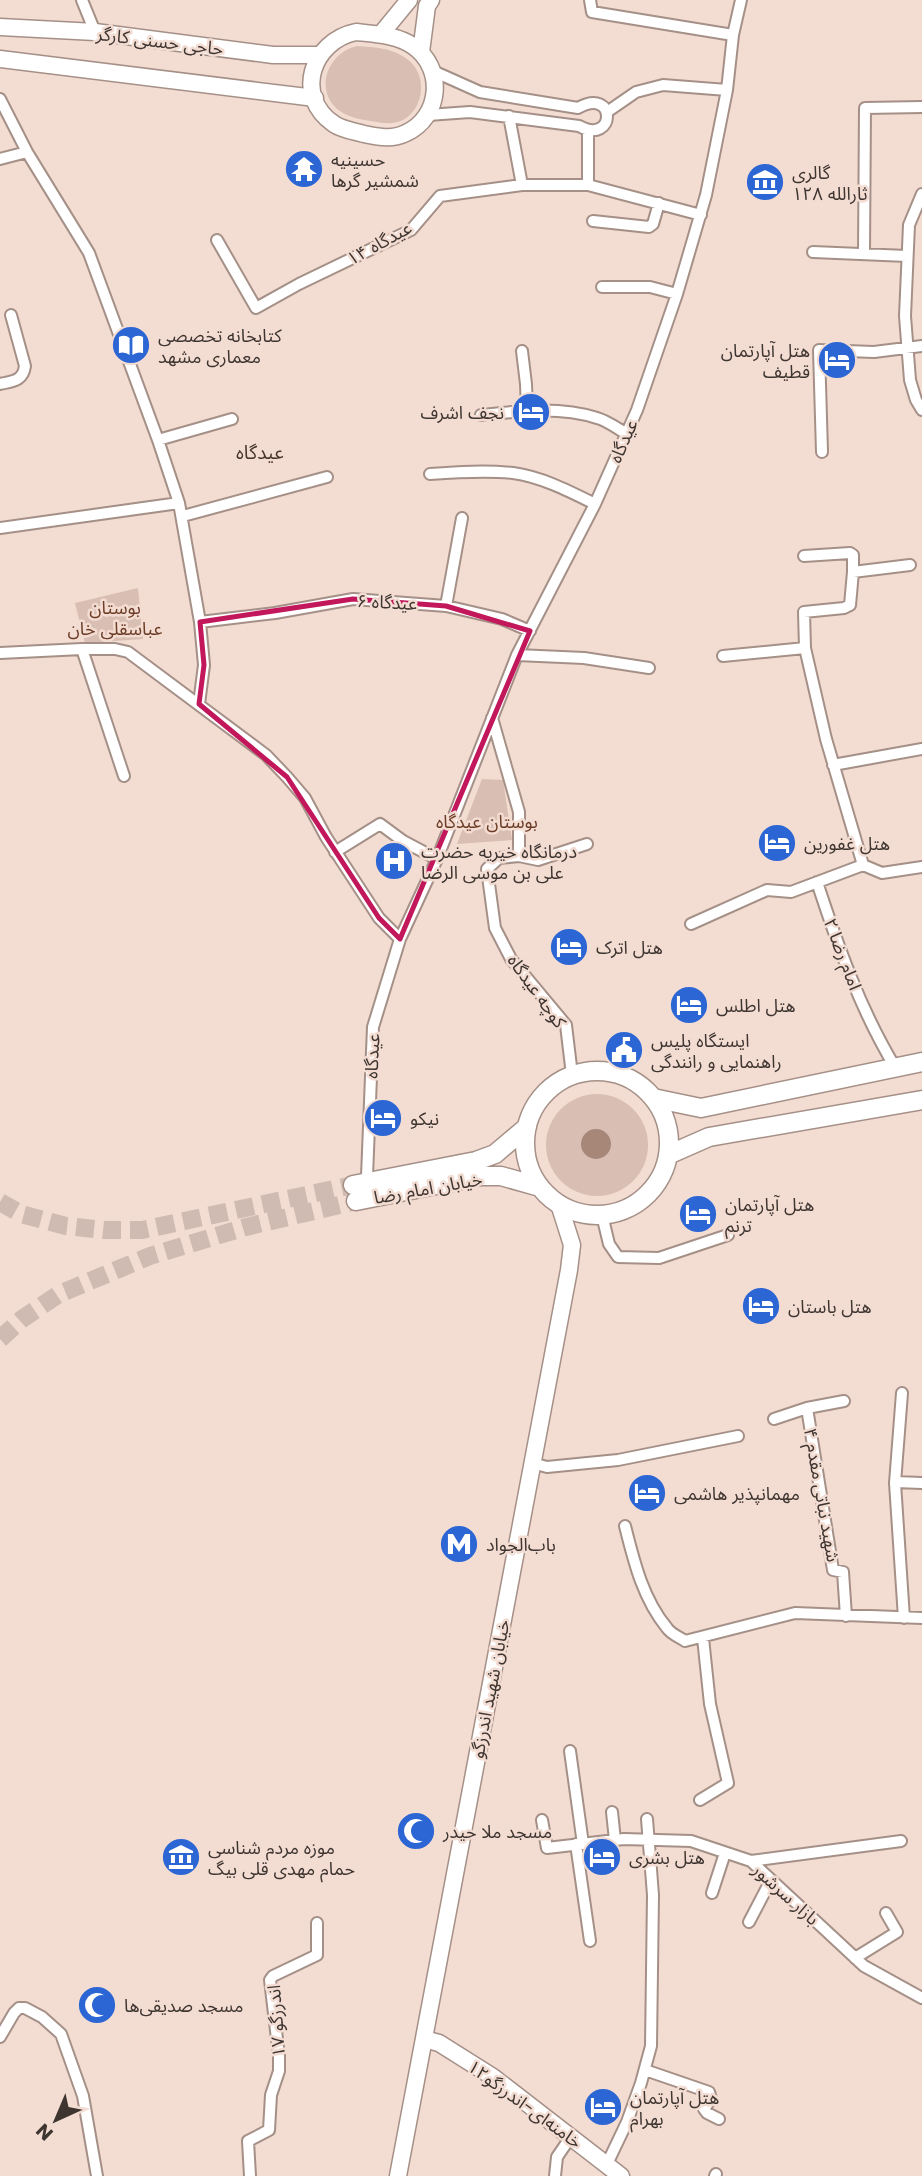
<svg xmlns="http://www.w3.org/2000/svg" width="922" height="2176" viewBox="0 0 922 2176" font-family="Poppins,'Noto Sans Arabic',sans-serif">
	<rect width="100%" height="100%" fill="#f3dcd2"/>
	<path fill="#d8beb3" d="M357 46C373 47 391 48 404 57 428 71 426 107 403 120 392 125 382 123 371 121 359 119 346 117 336 108 314 86 330 52 357 46Z
		M138 588 143 639 85 643 75 603Z
		M482 779 503 780 512 840 457 844Z
		M546 1145a51 51 0 1 1 102 0a51 51 0 1 1-102 0Z"/>
	<path fill="#a78778" d="M581 1144a15 15 0 1 1 30 0a15 15 0 1 1-30 0Z"/>
	<g fill="none" stroke-linecap="round" stroke-linejoin="round">
		<path stroke="#cfbbb2" stroke-width="18" stroke-dasharray="18 9" stroke-linecap="butt" d="M0 1202 21 1214 66 1226 104 1230H142L353 1185
			M0 1339 22 1319 59 1294 150 1256 246 1227 356 1201"/>
		<g stroke="#a59087" stroke-width="14">
			<path id="street" d="M82 0 95 32
				M590 0 592 12 733 35
				M0 99 27 152 89 253 158 440 179 503 200 622 204 665 199 704
				M607 112 636 92 663 85 727 90
				M428 115 470 112 579 126C616 146 617 86 578 108L480 92 433 71
				M509 116 522 185
				M0 159 27 152
				M588 185V131
				M922 194 909 225 905 316 910 380 916 400 922 410
				M593 221 649 227 653 224 659 203
				M217 240 256 308 299 284 411 230 440 196 522 185H588L701 215
				M813 252 907 256
				M864 252 865 108 922 107
				M602 287H650L677 294
				M522 351 526 384 527 410
				M0 384C13 381 23 381 25 366L11 315
				M481 415C520 411 560 406 597 418 608 421 618 429 627 434
				M158 440 232 419
				M822 452 819 350 874 352 922 346
				M430 474C457 472 486 470 513 473 542 477 569 491 595 504
				M183 516 327 477
				M0 528 179 503
				M804 556 850 553 853 555V572
				M910 565 853 572 850 605 844 608 804 612 805 648 826 739 863 865 882 873 922 867
				M446 606 462 518
				M200 622 275 613 353 599 446 606 502 619 530 631
				M82 649H115L128 652 266 755 287 777 305 798 326 837 379 918 400 939
				M0 653 82 649 124 776
				M517 655 584 658 649 668
				M723 656 805 648
				M492 718 519 812V856L538 860 587 844
				M833 765 922 749
				M335 852 380 824 403 841 437 859
				M519 856 499 858 487 869 495 928 511 959 566 1025 572 1075
				M817 882C838 946 860 1009 895 1067
				M691 924 767 890 791 892 863 865
				M367 1176 373 1027 400 939 437 859 517 655 595 504 637 410 677 294 706 195 727 90 733 35 741 0
				M602 1215 609 1244 618 1257 659 1258 728 1235
				M902 1393 895 1483 904 1618
				M807 1408 833 1570 843 1572 846 1616
				M774 1419 807 1408 844 1401
				M532 1463 547 1467 618 1460 738 1436
				M895 1482 922 1483
				M625 1526C634 1562 643 1599 667 1628 671 1634 679 1637 685 1641L795 1613 922 1618
				M570 1751 583 1844
				M700 1800 728 1783 710 1704 703 1638
				M612 1812 615 1840
				M542 1820 547 1848 624 1839 691 1841 751 1861 864 1966 922 1998
				M576 1844 590 1941
				M751 1861 901 1841
				M712 1893 725 1853
				M749 1922 771 1880
				M855 1958 897 1932 886 1913
				M0 2037 14 2013 19 2008H25L42 2017 61 2034 83 2096 97 2176
				M645 2070 709 2092 711 2099 704 2109 707 2113 719 2119
				M607 2164 627 2122 641 2083 651 2046 653 1895 647 1819
				M250 2176 248 2141 269 2130 271 2095 279 2071V2056L270 1980 273 1976 317 1955V1923
				M555 2176 557 2157 570 2138
				M715 2176 716 2174"/>
		</g>
		<g stroke="#a59087" stroke-width="19">
			<path id="secondary" d="M0 27 95 32 273 55H319
				M356 32C375 34 397 35 413 46 445 68 441 117 406 133 392 140 379 137 364 134 354 131 343 130 334 124 293 96 312 41 356 32Z
				M381 34 409 0
				M421 52 427 6 431 0
				M0 59 315 98
				M424 2039 439 2043 493 2077 621 2176
				M398 2176 569 1270 572 1245 559 1204"/>
		</g>
		<g stroke="#a59087" stroke-width="21">
			<path id="primary" d="M525 1143a72 72 0 1 1 144 0a72 72 0 1 1-144 0Z
				M653 1098 701 1108 922 1062
				M668 1155 709 1137 922 1100
				M353 1185 476 1161 495 1154 527 1127
				M356 1201 481 1176H501L540 1187"/>
		</g>
		<use href="#street" stroke="#fff" stroke-width="10"/>
		<use href="#secondary" stroke="#fff" stroke-width="16"/>
		<use href="#primary" stroke="#fff" stroke-width="18"/>
	</g>
	<path fill="none" stroke="#c2185b" stroke-width="5" stroke-linejoin="round" d="M353 599 446 606 530 631 400 939 379 918 287 777 199 704 204 665 200 622Z"/>
	<defs>
		<g id="temple-disc" transform="scale(2.0125)"><circle r="9.5" fill="#2c66d4" stroke="#f3dcd2"/><path d="M0-6L5-2H3V0L6.5 2.5H4V6H1.5V3h-3V6H-4V2.5H-6.5L-3 0V-2H-5Z" fill="#fff"/></g>
		<g id="museum-disc" transform="scale(2.0125)"><circle r="9.5" fill="#2c66d4" stroke="#f3dcd2"/><path d="M0-6L6-3V-2H-6V-3ZM-5-1h2V3h-2ZM-1-1h2V3h-2ZM3-1h2V3H3ZM-6 4H6V6H-6Z" fill="#fff"/></g>
		<g id="library-disc" transform="scale(2.0125)"><circle r="9.5" fill="#2c66d4" stroke="#f3dcd2"/><path d="M-6-4Q-3-5.5-.7-3.5V5Q-3 3-6 4ZM6-4Q3-5.5 .7-3.5V5Q3 3 6 4Z" fill="#fff"/></g>
		<g id="hotel-disc" transform="scale(2.0125)"><circle r="9.5" fill="#2c66d4" stroke="#f3dcd2"/><path d="M-6-4.5h1.5V1H6V5H4.5V3h-9V5H-6ZM-4 0a1.8 1.8 0 1 1 3.6 0ZM.5 0V-2.5h3Q6-2.5 6 0Z" fill="#fff"/></g>
		<g id="hospital-disc" transform="scale(2.0125)"><circle r="9.5" fill="#2c66d4" stroke="#f3dcd2"/><path d="M-5-5h3v3.5h4V-5h3V5h-3V1.5h-4V5h-3Z" fill="#fff"/></g>
		<g id="civic-disc" transform="scale(2.0125)"><circle r="9.5" fill="#2c66d4" stroke="#f3dcd2"/><path d="M-.6-6.5H3V-4.5H.6V-3L4-1V1h2V6H-6V1h2V-1L-.6-3ZM-1.2 2.5V6h2.4V2.5Z" fill="#fff"/></g>
		<g id="metro-disc" transform="scale(2.0125)"><circle r="9.5" fill="#2c66d4" stroke="#f3dcd2"/><path d="M-5.5 5V-5H-3L0 0L3-5H5.5V5H3V-.5L0 4L-3-.5V5Z" fill="#fff"/></g>
		<g id="mosque-disc" transform="scale(2.0125)"><circle r="9.5" fill="#2c66d4" stroke="#f3dcd2"/><path d="M3.5-4.9A6 6 0 1 0 3.5 4.9A5 5 0 1 1 3.5-4.9Z" fill="#fff"/></g>
	</defs>
	<g fill-rule="evenodd">
		<use href="#temple-disc" x="304" y="169"/>
		<use href="#museum-disc" x="765" y="182"/>
		<use href="#library-disc" x="131" y="345"/>
		<use href="#hotel-disc" x="837" y="360"/>
		<use href="#hotel-disc" x="531" y="412"/>
		<use href="#hotel-disc" x="777" y="843"/>
		<use href="#hospital-disc" x="394" y="861"/>
		<use href="#hotel-disc" x="569" y="947"/>
		<use href="#hotel-disc" x="689" y="1005"/>
		<use href="#civic-disc" x="624" y="1050"/>
		<use href="#hotel-disc" x="383" y="1118"/>
		<use href="#hotel-disc" x="698" y="1214"/>
		<use href="#hotel-disc" x="761" y="1306"/>
		<use href="#hotel-disc" x="647" y="1493"/>
		<use href="#metro-disc" x="459" y="1544"/>
		<use href="#mosque-disc" x="416" y="1831"/>
		<use href="#museum-disc" x="181" y="1857"/>
		<use href="#hotel-disc" x="602" y="1857"/>
		<use href="#mosque-disc" x="97" y="2005"/>
		<use href="#hotel-disc" x="603" y="2107"/>
	</g>
	<g text-anchor="middle" dominant-baseline="central" stroke-width="5" stroke-linejoin="round" paint-order="stroke">
		<g font-size="18" fill="#3e3531" stroke="#f3dcd2">
			<text transform="translate(160 41) rotate(7)">حاجی حسنی کارگر</text>
			<text transform="translate(379 243) rotate(-29)">عیدگاه ۱۴</text>
			<text transform="translate(623 441) rotate(-66)">عیدگاه</text>
			<text transform="translate(387 602) rotate(3)">عیدگاه ۶</text>
			<text transform="translate(843 954) rotate(69)">امام رضا ۲</text>
			<text transform="translate(537 991) rotate(54)">کوچه عیدگاه</text>
			<text transform="translate(372 1056) rotate(-87)">عیدگاه</text>
			<text transform="translate(428 1188) rotate(-10)">خیابان امام رضا</text>
			<text transform="translate(822 1495) rotate(80)">شهید نباتی مقدم ۴</text>
			<text transform="translate(490 1689) rotate(-79)">خیابان شهید اندرزگو</text>
			<text transform="translate(786 1894) rotate(42)">بازار سرشور</text>
			<text transform="translate(276 2021) rotate(-94)">اندرزگو ۱۷</text>
			<text transform="translate(525 2104) rotate(36)">خامنه‌ای-اندرزگو۱۲</text>
		</g>
		<g font-size="18" fill="#3e3531" stroke="#f3dcd2" text-anchor="start">
			<text x="331" y="159">حسینیه<tspan x="331" dy="21">شمشیر گرها</tspan></text>
			<text x="792" y="172">گالری<tspan x="792" dy="21">ثارالله ۱۲۸</tspan></text>
			<text x="158" y="335">کتابخانه تخصصی<tspan x="158" dy="21">معماری مشهد</tspan></text>
			<text x="810" y="350" text-anchor="end">هتل آپارتمان<tspan x="810" dy="21">قطیف</tspan></text>
			<text x="504" y="412" text-anchor="end">نجف اشرف</text>
			<text x="804" y="843">هتل غفورین</text>
			<text x="421" y="851">درمانگاه خیریه حضرت<tspan x="421" dy="21">علی بن موسی الرضا</tspan></text>
			<text x="596" y="947">هتل اترک</text>
			<text x="716" y="1005">هتل اطلس</text>
			<text x="651" y="1040">ایستگاه پلیس<tspan x="651" dy="21">راهنمایی و رانندگی</tspan></text>
			<text x="410" y="1118">نیکو</text>
			<text x="725" y="1204">هتل آپارتمان<tspan x="725" dy="21">ترنم</tspan></text>
			<text x="788" y="1306">هتل باستان</text>
			<text x="674" y="1493">مهمانپذیر هاشمی</text>
			<text x="486" y="1544">باب‌الجواد</text>
			<text x="443" y="1831">مسجد ملا حیدر</text>
			<text x="208" y="1847">موزه مردم شناسی<tspan x="208" dy="21">حمام مهدی قلی بیگ</tspan></text>
			<text x="629" y="1857">هتل بشری</text>
			<text x="124" y="2005">مسجد صدیقی‌ها</text>
			<text x="630" y="2097">هتل آپارتمان<tspan x="630" dy="21">بهرام</tspan></text>
		</g>
		<g font-size="18" fill="#6b3c26" stroke="#f3dcd2">
			<text x="115" y="607">بوستان<tspan x="115" dy="21">عباسقلی خان</tspan></text>
			<text x="487" y="821">بوستان عیدگاه</text>
		</g>
		<g font-size="19" fill="#47362e" stroke="#f3dcd2">
			<text x="260" y="452">عیدگاه</text>
		</g>
	</g>
	<g transform="translate(56 2120) rotate(224)" stroke="#f3dcd2" stroke-width="5" paint-order="stroke">
	<path d="M0-5L12 26L0 18L-12 26Z" fill="#3e3531"/>
	<text y="-10" font-size="19" font-weight="bold" text-anchor="middle" fill="#3e3531">N</text>
	</g>
</svg>
